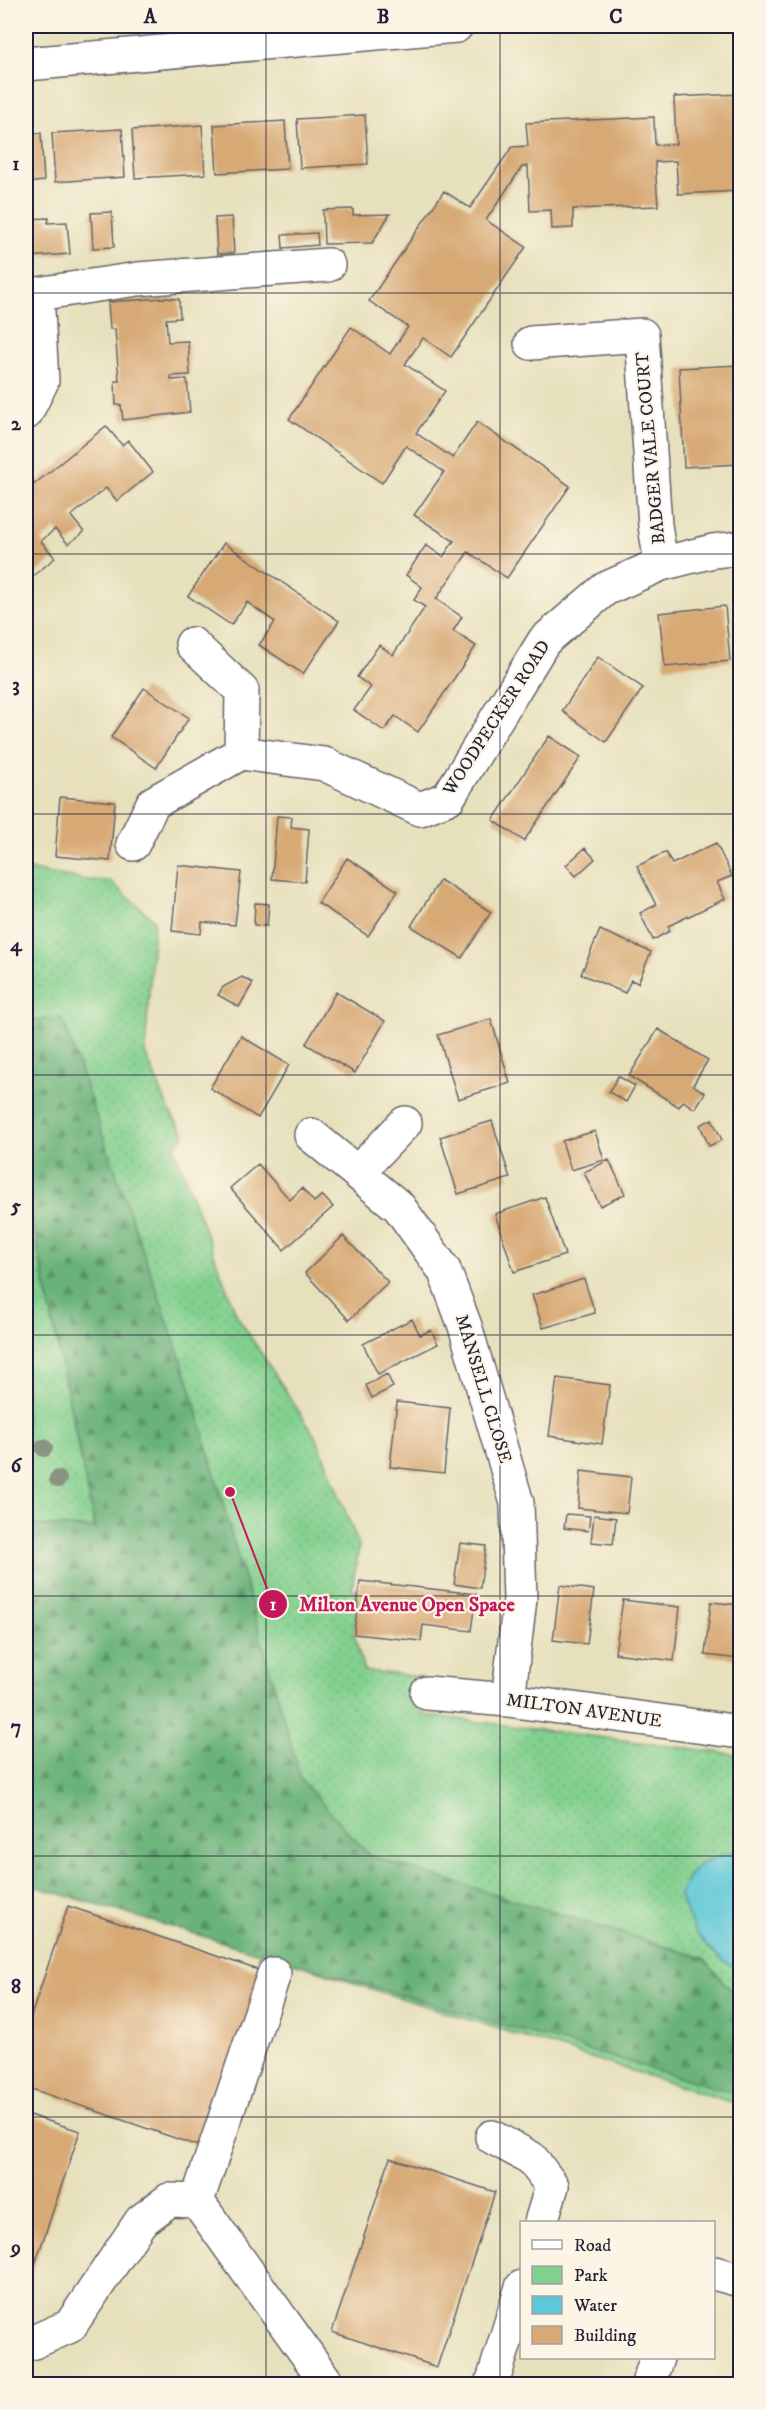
<svg xmlns="http://www.w3.org/2000/svg" width="766" height="2410" viewBox="0 0 766 2410" font-family="'IM FELL DW Pica',serif">
	<defs>
		<pattern id="green-dots" width="8" height="8" patternUnits="userSpaceOnUse" patternTransform="scale(1.5)"><rect width="8" height="8" fill="#82d08e"/><path d="M2 2h.1M6 6h.1" fill="none" stroke="#70b27b" stroke-width="1.8" stroke-linecap="round"/></pattern>
		<pattern id="forest-firs" width="22" height="20" patternUnits="userSpaceOnUse" patternTransform="scale(1.5)"><rect width="22" height="20" fill="#69b279"/><path d="M5 1l3.5 6h-7zM16 11l3.5 6h-7z" fill="#569064"/></pattern>
	</defs>
	<rect width="100%" height="100%" fill="#fcf5e5"/>
	<filter id="ink" filterUnits="userSpaceOnUse"><feTurbulence type="fractalNoise" baseFrequency=".0167" numOctaves="2"/><feDisplacementMap in="SourceGraphic" scale="12" xChannelSelector="R" yChannelSelector="G"/><feConvolveMatrix kernelMatrix="1 2 1 2 8 2 1 2 1" color-interpolation-filters="sRGB"/></filter>
	<filter id="wash" filterUnits="userSpaceOnUse"><feTurbulence type="fractalNoise" baseFrequency=".008" numOctaves="4" result="noise"/><feDisplacementMap in="SourceGraphic" scale="24" xChannelSelector="R" yChannelSelector="G"/><feGaussianBlur stdDeviation="1.35" result="paint"/><feColorMatrix in="noise" values="0 0 0 0 0 0 0 0 0 0 0 0 0 0 0 0 0 1.4 0 .05"/><feComposite in="paint" operator="in"/></filter>
	<g filter="url(#wash)">
		<rect width="100%" height="100%" fill="#e7e0bc"/>
		<path fill="url(#green-dots)" stroke="#527964" stroke-width="1.5" d="M26 869 87 880 110 881 154 920 145 1053 170 1112 185 1134 174 1148 237 1316 317 1439 359 1546 352 1589 359 1592 354 1634 364 1671 422 1677 424 1715 740 1755V2105L362 1986 249 1946 26 1145Z
			M26 1191 95 1528 26 1525Z"/>
		<path fill="url(#forest-firs)" stroke="#466a5a" stroke-width="1.5" d="M62 1018 189 1383 301 1780 370 1856 703 1958 740 2000V2095L26 1884V1525L95 1528 26 1189V1021Z"/>
		<path fill="#5dc8d8" stroke="#40758a" stroke-width="1.5" d="M740 1849V1972C704 1949 695 1937 680 1896 691 1859 708 1861 740 1849Z"/>
		<g id="blocks">
			<path fill="#d7a975" d="M740 94V191L678 194 676 161 655 162 658 206 573 209V228L552 229 551 210 530 211 528 166 522 167 486 220 526 247 451 357 423 338 405 364 445 391 416 433 453 458 477 422 570 486 507 578 468 552 436 599 462 617 453 631 476 646 418 732 395 716 384 731 354 710 371 687 357 677 379 645 393 655 425 607 414 600 422 587 406 575 426 545 443 557 454 541 414 515 444 472 406 446 382 483 289 419 351 327 390 354 408 327 369 301 444 191 470 208 512 147 528 146 526 123 654 117 655 145 676 144 674 97Z
				M365 115 368 164 300 168 297 119Z
				M285 121 288 169 217 173 214 125Z
				M202 125 205 174 135 178 132 130Z
				M122 129 125 177 55 182 52 133Z
				M41 133 44 181 26 183V135Z
				M353 209V215L390 214 372 243 324 244 323 210Z
				M112 212 114 247 93 248 91 213Z
				M232 217 234 253 217 254 215 218Z
				M49 218 48 223 67 222 70 254 26 257V219Z
				M317 233 318 245 283 248 282 235Z
				M164 298 179 299 180 318 166 319 168 342 188 341 190 375 171 376V380L187 379 190 412 123 420 121 405H116L115 381H119L115 329H110L108 302Z
				M740 365V464L684 467 679 368Z
				M106 426 122 445 128 440 153 472 117 501 106 488 71 516 84 532 68 544 55 529 41 541 55 558 28 580 26 576V491Z
				M224 543 339 621 303 674 259 645 275 622 247 602 231 625 188 596Z
				M725 606 730 661 665 667 659 613Z
				M598 657 643 688 606 742 562 711Z
				M144 688 189 718 156 768 111 737Z
				M549 736 581 757 524 841 493 820Z
				M60 797 115 802 110 861 55 856Z
				M277 816 292 817 291 827 309 829 305 882 272 879Z
				M716 843 732 876 717 882 725 899 668 926 670 931 653 940 640 913 656 905 637 866 666 852 672 864Z
				M585 848 595 859 576 876 566 865Z
				M347 858 398 891 368 936 318 903Z
				M178 865 241 872 235 925 202 922 201 934 172 931Z
				M440 880 491 912 462 958 411 926Z
				M255 903 269 904 267 926 254 925Z
				M600 930 651 952 638 983 631 980 625 993 581 974Z
				M242 977 253 983 239 1007 218 995 223 987Z
				M336 992 385 1021 355 1073 306 1044Z
				M491 1019 510 1083 458 1099 438 1035Z
				M658 1029 708 1060 693 1085 705 1093 695 1109 683 1101 679 1107 629 1076Z
				M241 1036 289 1065 258 1118 210 1088Z
				M618 1076 635 1086 626 1102 609 1092Z
				M712 1119 722 1140 709 1146 700 1125Z
				M492 1121 510 1178 458 1194 440 1137Z
				M595 1131 604 1160 571 1170 562 1141Z
				M609 1160 625 1194 600 1206 584 1172Z
				M258 1164 290 1200 302 1188 314 1202 322 1195 333 1207 284 1250 230 1188Z
				M545 1197 565 1255 514 1272 495 1214Z
				M343 1236 388 1282 349 1320 305 1273Z
				M584 1279 595 1313 543 1328 532 1295Z
				M412 1319 420 1335 431 1330 438 1344 378 1374 363 1344Z
				M387 1374 393 1387 372 1398 366 1385Z
				M557 1378 610 1385 602 1444 549 1436Z
				M397 1402 450 1408 444 1473 390 1467Z
				M581 1471 631 1477 627 1513 578 1508Z
				M566 1514 590 1516 588 1531 564 1528Z
				M594 1515 616 1518 613 1544 591 1542Z
				M460 1543 486 1546 480 1588 454 1584Z
				M360 1581 476 1594 471 1631 423 1625 421 1641 354 1634Z
				M560 1585 594 1590 587 1644 553 1640Z
				M623 1600 680 1607 674 1661 615 1653Z
				M711 1602 740 1605V1659L705 1655Z
				M68 1906 264 1972 204 2148 26 2087V2031Z
				M26 2114 80 2131 26 2291Z
				M390 2158 495 2192 437 2367 332 2332Z"/>
		</g>
	</g>
	<g filter="url(#ink)">
		<use href="#blocks" fill-opacity="0" stroke="#676468" stroke-width="1.5"/>
		<g fill="none" stroke-linecap="round" stroke-linejoin="round">
			<g stroke="#676468" stroke-width="36">
				<path id="minor" d="M26 64 456 26
					M531 343 642 335 655 525 661 564
					M26 413 42 381 37 294 138 279 328 265
					M192 644 242 691 241 753
					M241 753 324 764 420 809 448 798 544 641 605 589 661 564 713 551 740 548
					M133 844 153 803 241 753
					M311 1135 399 1207 444 1270 465 1326 517 1503 520 1599 508 1700
					M358 1172 405 1123
					M427 1693 508 1700 740 1732
					M492 2137 531 2158 552 2186 541 2222
					M197 2201 274 1974
					M714 2273 740 2280
					M26 2342 31 2343 70 2326 141 2221 169 2200 197 2201 328 2384
					M492 2384 522 2287
					M648 2384 657 2358"/>
			</g>
			<use href="#minor" stroke="#fff" stroke-width="33"/>
		</g>
		<g fill="#8b9483">
			<circle cx="44" cy="1448" r="9"/>
			<circle cx="58" cy="1479" r="9"/>
		</g>
	</g>
	<path fill="none" stroke="#22223b" stroke-width="1.5" stroke-opacity="0.55" d="M266 26V2384M500 26V2384M26 293H740M26 554H740M26 814H740M26 1075H740M26 1335H740M26 1596H740M26 1856H740M26 2117H740"/>
	<g text-anchor="middle" dominant-baseline="central" stroke-width="4.5" stroke-linejoin="round" paint-order="stroke">
		<g font-size="18" fill="#22223b" stroke="#fcf5e5">
			<text transform="translate(651 448) rotate(-95)">BADGER VALE COURT</text>
			<text transform="translate(497 718) rotate(-57)">WOODPECKER ROAD</text>
			<text transform="translate(483 1389) rotate(73)">MANSELL CLOSE</text>
			<text transform="translate(584 1711) rotate(8)">MILTON AVENUE</text>
		</g>
	</g>
	<path fill="none" stroke="#c2185b" stroke-width="2" d="M230 1492L273 1604"/>
	<g fill="#c2185b" stroke="#fcf5e5" stroke-width="2">
		<circle cx="230" cy="1492" r="6"/>
		<circle cx="273" cy="1604" r="15"/>
	</g>
	<g font-size="18" text-anchor="middle" font-weight="bold" fill="#fff">
		<text x="273" y="1610">1</text>
	</g>
	<g font-size="20" text-anchor="middle" font-weight="bold" fill="#c2185b" stroke="#fcf5e5" stroke-width="4.5" stroke-linejoin="round" paint-order="stroke">
		<text x="407" y="1611">Milton Avenue Open Space</text>
	</g>
	<rect width="766" height="2410" fill="none" stroke="#fcf5e5" stroke-width="66"/>
	<rect x="520" y="2221" width="195" height="138" fill="#fcf5e5" stroke="#a5a1a1" stroke-width="1.5"/>
	<rect x="532" y="2240" width="30" height="9" fill="#ffffff" stroke="#a5a1a1" stroke-width="1.5"/>
	<text x="574" y="2251" font-size="18" fill="#22223b">Road</text>
	<rect x="532" y="2266" width="30" height="18" fill="#82d08e" stroke="#a5a1a1" stroke-width="1.5"/>
	<text x="574" y="2281" font-size="18" fill="#22223b">Park</text>
	<rect x="532" y="2296" width="30" height="18" fill="#5dc8d8" stroke="#a5a1a1" stroke-width="1.5"/>
	<text x="574" y="2311" font-size="18" fill="#22223b">Water</text>
	<rect x="532" y="2326" width="30" height="18" fill="#d7a975" stroke="#a5a1a1" stroke-width="1.5"/>
	<text x="574" y="2341" font-size="18" fill="#22223b">Building</text>
	<rect x="33" y="33" width="700" height="2344" fill="none" stroke="#22223b" stroke-width="2"/>
	<g font-size="20" text-anchor="middle" font-weight="bold" fill="#22223b">
		<text x="150" y="23">A</text>
		<text x="383" y="23">B</text>
		<text x="616" y="23">C</text>
		<text x="16" y="170">1</text>
		<text x="16" y="430">2</text>
		<text x="16" y="691">3</text>
		<text x="16" y="951">4</text>
		<text x="16" y="1212">5</text>
		<text x="16" y="1472">6</text>
		<text x="16" y="1733">7</text>
		<text x="16" y="1993">8</text>
		<text x="16" y="2254">9</text>
	</g>
</svg>
